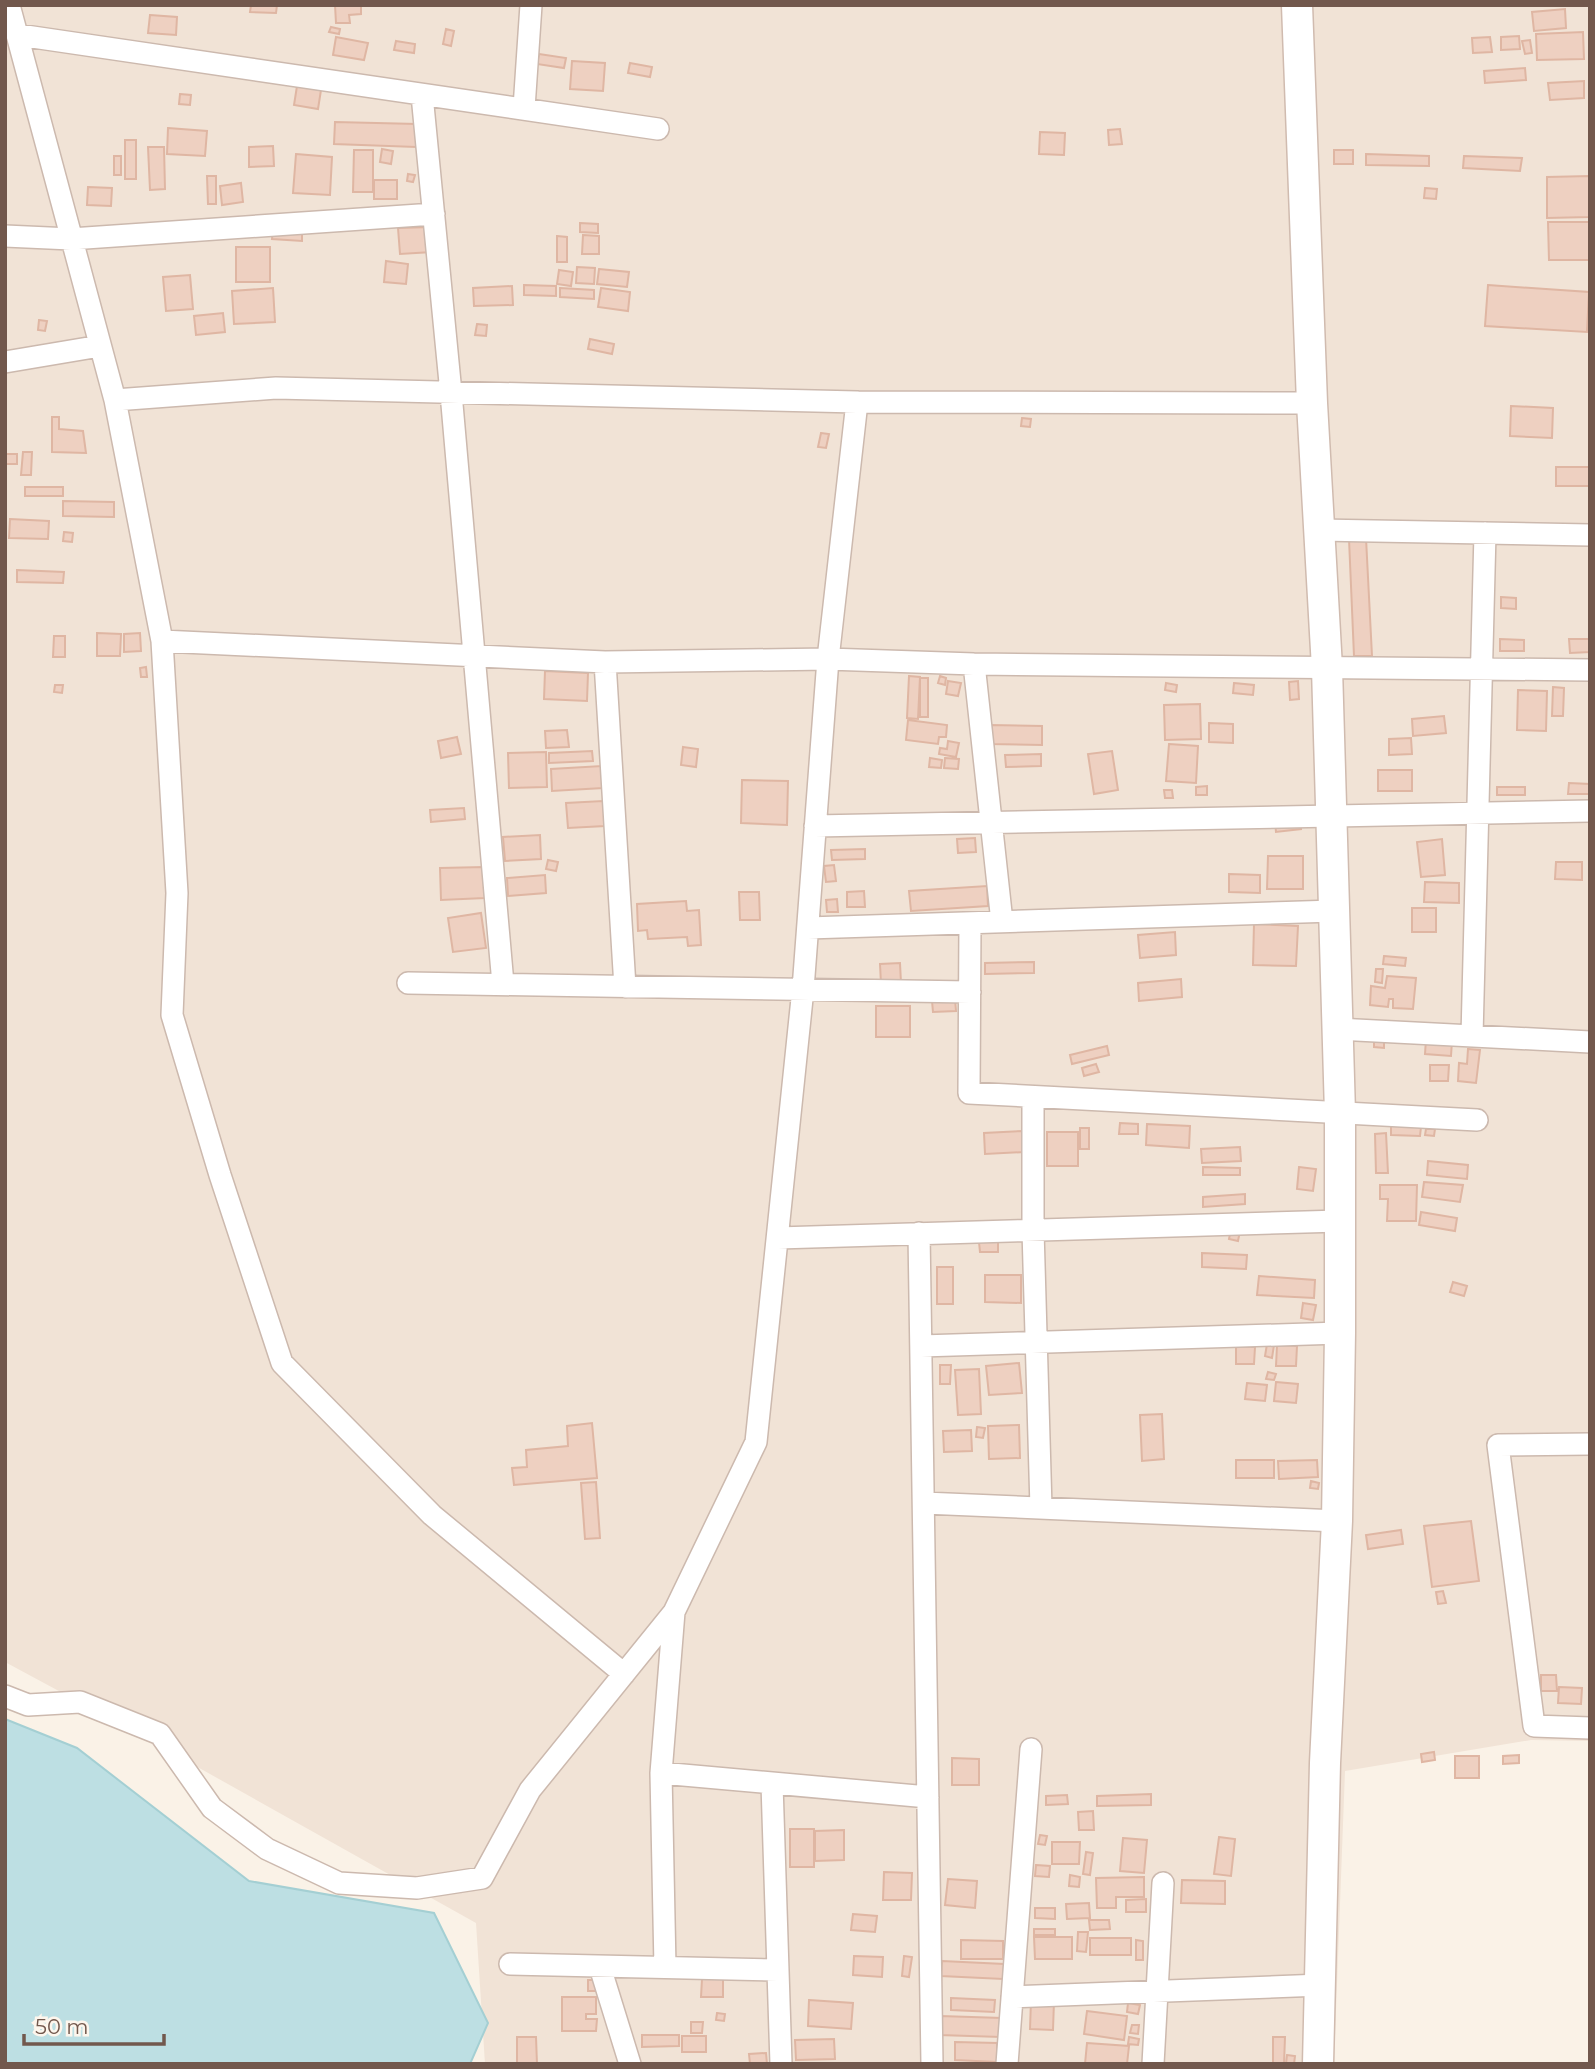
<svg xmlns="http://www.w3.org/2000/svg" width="1595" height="2069" viewBox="0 0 1595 2069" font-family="Montserrat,sans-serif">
	<rect width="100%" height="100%" fill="#faf2e7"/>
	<path fill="#f1e3d6" d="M5 5H1590V1741L1531 1740 1345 1771 1334 2064H485L476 1923 135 1732 5 1662Z"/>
	<path fill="#bddfe3" stroke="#a4cfd3" stroke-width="2" d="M5 1719 77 1748 249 1881 434 1913 488 2023 470 2064H5Z"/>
	<path fill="#eed0c1" stroke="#dfb6a3" stroke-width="2" d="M251 5H277L276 13 250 12Z
		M335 5H373V6H361V14L349 15 350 23H336Z
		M1565 9 1566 28 1534 31 1532 12Z
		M150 15 177 17 176 35 148 33Z
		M331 27 340 29 339 34 329 32Z
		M446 29 454 31 451 46 443 44Z
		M1583 32 1584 59 1537 60 1536 34Z
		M1519 36 1520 49 1501 50V37Z
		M336 37 368 43 364 60 333 55Z
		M1490 37 1492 52 1473 53 1472 38Z
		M1530 40 1532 53 1525 54 1522 41Z
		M396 41 415 44 414 53 394 50Z
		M539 54 566 58 564 68 537 64Z
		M572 61 605 63 603 91 570 89Z
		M630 63 652 67 650 77 628 73Z
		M1525 68 1526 80 1485 83 1484 71Z
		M1584 81V98L1550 100 1548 83Z
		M297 86 321 90 318 109 294 105Z
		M180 94 191 95 190 105 179 104Z
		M335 122 417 124 416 147 334 144Z
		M168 128 207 131 205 156 167 154Z
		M1120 129 1122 144 1109 145 1108 130Z
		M1040 132 1065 133 1064 155 1039 154Z
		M125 140H136V179H125Z
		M273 146 274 166 249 167V147Z
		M148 147H164L165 189 150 190Z
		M382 149 393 151 391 164 380 162Z
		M354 150H373V192H353Z
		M1334 150H1353V164H1334Z
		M296 154 332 157 330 195 293 193Z
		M1366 154 1429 156V166L1366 165Z
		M114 156H121V175H114Z
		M1464 156 1522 158 1520 171 1463 168Z
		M408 174 415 175 413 182 407 181Z
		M207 176H216V204H208Z
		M1590 176V217L1547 218V177Z
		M374 180H397V199H374Z
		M241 183 243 202 222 205 220 186Z
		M88 187 112 188 111 206 87 205Z
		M1425 188 1437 189 1436 199 1424 198Z
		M1548 222H1590V260H1549Z
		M580 223 598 224V233L580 232Z
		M430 227 432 252 400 254 398 228Z
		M273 229 302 231V241L272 239Z
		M583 235 599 236V254H582Z
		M557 236 567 237V262H557Z
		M236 247H270V282H236Z
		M386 261 408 264 406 284 384 282Z
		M577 267 595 268 594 284 576 283Z
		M599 269 629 272 627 287 597 284Z
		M559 270 573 272 571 286 557 284Z
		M190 275 193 309 166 311 163 277Z
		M524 285 556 286V296L524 295Z
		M1488 285 1589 292 1587 332 1485 326Z
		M512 286 513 305 474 306 473 288Z
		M273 288 275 322 234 324 232 291Z
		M560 288 594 290V299L560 297Z
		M601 288 630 292 628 311 598 307Z
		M223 313 225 332 196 335 194 316Z
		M39 320 47 321 45 331 38 330Z
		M477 324 487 325 486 336 475 335Z
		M590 339 614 344 612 354 588 349Z
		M1511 406 1553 408 1552 438 1510 436Z
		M52 417H59V429L83 431 86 453 52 452Z
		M1022 418 1031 419 1030 427 1021 426Z
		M821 433 829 434 826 448 818 447Z
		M23 452H32L31 475H21Z
		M5 454H17V464H6Z
		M1556 467H1590V486H1556Z
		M25 487H63V496H25Z
		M63 501 114 502V517L63 516Z
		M10 519 49 521 48 539 9 538Z
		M64 532 73 533 72 542 63 541Z
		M1366 538 1372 656H1354L1349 539Z
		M17 570 64 572 63 583 17 582Z
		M1501 597 1516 598V609L1501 608Z
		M97 633 121 634 120 656H97Z
		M140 633 141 651 124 652V634Z
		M54 636H65V657H53Z
		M1500 639 1524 640V651H1500Z
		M1569 639H1590V652L1570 653Z
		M146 667 147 677H141L140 668Z
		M545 671 588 673 587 701 544 699Z
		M909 676 920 677 918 719 907 718Z
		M940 676 946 678 945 685 938 683Z
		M920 678H928V717H920Z
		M948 681 961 683 958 696 946 694Z
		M1298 681 1299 699 1290 700 1289 682Z
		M1166 683 1177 685 1176 692 1165 690Z
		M1234 683 1254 685 1253 695 1233 693Z
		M55 685H63L62 693 54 692Z
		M1553 687 1564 688 1563 716H1552Z
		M1518 690 1547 691 1546 731 1517 730Z
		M1200 704 1201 739 1165 740 1164 705Z
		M1444 716 1446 733 1413 736 1412 719Z
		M908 720 947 725 946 737H939L938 744 906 740Z
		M1209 723 1233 724V743L1209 742Z
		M989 725 1042 726V745L989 744Z
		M567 730 569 747 546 748 545 731Z
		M457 737 461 754 441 758 438 741Z
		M1411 738 1412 754 1389 755V739Z
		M948 741 959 743 956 757 939 754 940 748 947 749Z
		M1169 744 1198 746 1196 783 1166 781Z
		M683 747 698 749 696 767 681 765Z
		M592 751 593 761 549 763V753Z
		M1112 751 1118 790 1094 794 1088 754Z
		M546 752 547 787 509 788 508 753Z
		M1041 754V766L1006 767 1005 755Z
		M930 758 942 760 941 768 929 767Z
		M945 758 959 759 958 769 944 768Z
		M602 766 603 788 552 791 551 769Z
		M1378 770H1412V791H1378Z
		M742 780 788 781 787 825 741 823Z
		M1569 783 1590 784V794H1568Z
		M1207 786V795H1196V787Z
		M1497 787H1525V795H1497Z
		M1164 790H1172L1173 798H1165Z
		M603 801 605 826 568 828 566 803Z
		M464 808 465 819 431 822 430 810Z
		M1300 819 1301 829 1276 832 1275 822Z
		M540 835 541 859 505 861 503 837Z
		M975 838 976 852 958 853 957 839Z
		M1442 839 1445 875 1421 877 1417 842Z
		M865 849V859L832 860 831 850Z
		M1268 856H1303V889H1267Z
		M548 860 558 862 556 871 546 869Z
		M1556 862H1582V880L1555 879Z
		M834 865 836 881 826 882 824 866Z
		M484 867 485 898 441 900 440 868Z
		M1229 874 1260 875V893L1229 892Z
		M545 875 546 893 508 896 507 878Z
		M1425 882 1459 883V903L1424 902Z
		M987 886 988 906 911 911 909 891Z
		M864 891 865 907H847V892Z
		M739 892H759L760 920H740Z
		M837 899 838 912H827L826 900Z
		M686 901 687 911 699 910 701 945 688 946 687 937 648 939 647 930 638 931 637 904Z
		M1412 908H1436V932H1412Z
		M481 913 486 948 453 952 448 918Z
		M1254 924 1298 926 1296 966 1253 965Z
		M1175 932 1176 955 1140 958 1138 935Z
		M1384 956 1406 958 1405 966 1383 964Z
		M1034 962V973L985 974V963Z
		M900 963 901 983 881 984 880 964Z
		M1376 969H1383L1382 983 1375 982Z
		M1387 976 1416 978 1413 1009 1393 1008V999H1389L1388 1007 1370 1005 1371 986 1385 988Z
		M1181 979 1182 997 1139 1001 1138 983Z
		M955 999 956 1011 933 1012 932 1001Z
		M876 1006H910V1037H876Z
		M1426 1039 1452 1041 1451 1056 1425 1054Z
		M1374 1040H1384V1048L1374 1047Z
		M1107 1046 1109 1055 1072 1064 1070 1055Z
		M1468 1049 1480 1050 1476 1083 1458 1081 1459 1063 1467 1064Z
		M1096 1064 1099 1072 1084 1076 1082 1068Z
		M1430 1065H1449L1448 1081H1430Z
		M1120 1123 1138 1124V1134H1119Z
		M1147 1124 1190 1126 1189 1148 1146 1145Z
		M1391 1125 1421 1127 1420 1136 1391 1135Z
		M1080 1128H1089V1149H1080Z
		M1426 1129H1435L1434 1136 1425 1135Z
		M1023 1131 1024 1152 985 1154 984 1133Z
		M1047 1132H1078V1166H1047Z
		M1386 1133 1388 1173H1376L1375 1134Z
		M1240 1147 1241 1161 1202 1163 1201 1149Z
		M1428 1161 1468 1165 1467 1179 1427 1175Z
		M1203 1167 1240 1168V1175H1203Z
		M1299 1167 1316 1169 1313 1191 1297 1189Z
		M1424 1182 1463 1185 1460 1202 1422 1197Z
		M1380 1185H1417L1416 1221H1387L1388 1199H1380Z
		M1245 1194V1204L1203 1207V1197Z
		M1421 1212 1457 1218 1455 1231 1419 1225Z
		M1231 1229 1240 1231 1238 1241 1229 1239Z
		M979 1242H998V1252H980Z
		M1202 1253 1247 1255 1246 1269 1202 1267Z
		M937 1267H953V1304H937Z
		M985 1275H1021V1303L985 1302Z
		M1259 1276 1315 1280 1314 1298 1257 1295Z
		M1453 1282 1467 1286 1464 1296 1450 1292Z
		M1303 1303 1316 1305 1313 1320 1301 1318Z
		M1267 1344 1274 1345 1272 1358 1265 1356Z
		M1277 1345 1297 1346 1296 1366H1276Z
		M1236 1346 1255 1347 1254 1364H1236Z
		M1019 1363 1022 1393 989 1395 986 1366Z
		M940 1365H951L950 1384H940Z
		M979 1369 981 1414 958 1415 955 1370Z
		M1268 1372 1276 1374 1274 1380 1266 1379Z
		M1276 1382 1298 1384 1296 1403 1274 1401Z
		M1247 1383 1267 1385 1265 1401 1245 1399Z
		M1162 1414 1164 1459 1142 1461 1140 1415Z
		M592 1423 597 1478 514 1485 512 1468 527 1467 526 1450 568 1446 567 1426Z
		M1019 1425 1020 1458 989 1459 988 1426Z
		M977 1427 985 1428 983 1438 976 1437Z
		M971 1430 972 1451 944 1452 943 1431Z
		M1236 1460H1274V1478H1236Z
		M1317 1460 1318 1477 1279 1479 1278 1461Z
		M1311 1481 1319 1483 1318 1489 1310 1488Z
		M596 1482 600 1538 585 1539 581 1483Z
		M1471 1521 1479 1581 1432 1587 1424 1526Z
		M1401 1530 1403 1544 1368 1549 1366 1535Z
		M1443 1591 1446 1603 1438 1604 1436 1592Z
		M1541 1675H1556L1557 1691H1541Z
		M1559 1687 1582 1688 1581 1704 1558 1703Z
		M1434 1752 1435 1760 1422 1762 1421 1754Z
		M1519 1755V1763L1503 1764V1756Z
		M1455 1756H1479V1778H1455Z
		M952 1758 979 1759V1785H952Z
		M1151 1794V1805L1097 1806V1796Z
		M1067 1795 1068 1804 1046 1805V1796Z
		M1093 1811 1094 1830H1079L1078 1812Z
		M790 1829H814V1867H790Z
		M844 1830V1860L815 1861V1831Z
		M1040 1835 1047 1836 1045 1845 1038 1844Z
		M1219 1837 1235 1839 1231 1876 1214 1874Z
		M1123 1838 1147 1840 1144 1873 1120 1871Z
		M1052 1842H1080L1079 1864H1052Z
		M1086 1852 1093 1853 1090 1875 1083 1874Z
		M1036 1865 1050 1866 1049 1877 1035 1876Z
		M884 1872 912 1873 911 1900H883Z
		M1070 1875 1080 1877 1079 1887 1069 1886Z
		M1144 1877V1897H1116V1908H1097L1096 1878Z
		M948 1879 977 1881 975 1908 945 1905Z
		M1182 1880 1225 1881V1904L1181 1903Z
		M1146 1899V1912H1126V1900Z
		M1089 1903 1090 1918 1067 1919 1066 1904Z
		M1035 1908H1055V1919L1035 1918Z
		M853 1914 877 1916 875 1932 851 1930Z
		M1089 1920H1109L1110 1929 1090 1930Z
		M1034 1929H1055V1935H1034Z
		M1078 1932H1088L1086 1952 1077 1951Z
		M1034 1937H1072V1959H1035Z
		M1090 1938H1131V1955H1090Z
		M961 1940 1003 1941V1959H961Z
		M1136 1940 1143 1941V1960H1136Z
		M854 1956 883 1957 882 1977 853 1975Z
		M904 1956 912 1957 909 1977 902 1976Z
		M942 1961 1004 1964 1003 1979 941 1976Z
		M702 1979H723V1997H701Z
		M588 1980H598V1991H588Z
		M562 1997H596V2014H586V2019H597L596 2031H562Z
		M951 1998 995 2000 994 2012 951 2010Z
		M809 2000 853 2003 851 2029 808 2026Z
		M1031 2000 1054 2001 1053 2030 1030 2029Z
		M1128 2003 1140 2005 1138 2014 1127 2012Z
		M1087 2011 1127 2016 1124 2040 1084 2034Z
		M717 2013 725 2014 724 2021 716 2020Z
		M940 2016 1002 2018 1001 2037 939 2035Z
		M691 2022H703L702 2033H691Z
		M1132 2025H1139L1138 2034 1130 2033Z
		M642 2035H679V2046L642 2047Z
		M682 2036H706V2052H682Z
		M517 2037H536L537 2064H517Z
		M1129 2037 1139 2039 1138 2045 1128 2044Z
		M1273 2037H1285L1284 2064H1273Z
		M834 2039 835 2059 796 2060 795 2040Z
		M955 2042 997 2043V2062L955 2060Z
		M1087 2043 1129 2046 1127 2064H1085Z
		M766 2053 767 2064H750L749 2054Z
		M1287 2055 1295 2056 1294 2064H1286Z"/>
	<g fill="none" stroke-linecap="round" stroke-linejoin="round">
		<g stroke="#ccb9ae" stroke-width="24">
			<path id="street" d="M9 5 115 400 162 641 177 893 172 1015 220 1175 282 1363 432 1515 624 1674
				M19 35 658 129
				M422 95 451 393 503 984
				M524 108 531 5
				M5 236 71 239 434 214
				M5 362 100 346
				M115 400 276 388 857 402 1312 403
				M1319 530 1590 535
				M162 641 605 662 828 659 974 664 1590 670
				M605 662 625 987
				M974 664 1002 922
				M815 826 1590 811
				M970 923 969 1093 1477 1120
				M808 928 1334 911
				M408 983 970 992
				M1337 1029 1590 1042
				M1472 1036 1485 533
				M1033 1097V1230L1041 1508
				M919 1233 932 2064
				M778 1238 1340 1221
				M921 1346 1340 1333
				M1590 1444 1498 1445 1534 1726 1590 1728
				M924 1503 1337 1521
				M5 1696 28 1705 80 1702 160 1734 212 1808 267 1849 339 1883 417 1888 482 1878 530 1790 674 1612
				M661 1773 928 1797
				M772 1784 781 2064
				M510 1964 778 1970
				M600 1967 630 2064
				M665 1967 661 1773 674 1612 756 1442 803 989 828 659 857 402
				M1012 1997 1321 1985
				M1007 2064 1031 1749
				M1153 2064 1163 1883"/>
		</g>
		<g stroke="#d0bbaf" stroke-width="33">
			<path id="secondary" d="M1297 5 1312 403 1327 668 1340 1113V1333L1337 1521 1325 1763 1318 2064"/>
		</g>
		<use href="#street" stroke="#fff" stroke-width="21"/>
		<use href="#secondary" stroke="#fff" stroke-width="30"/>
	</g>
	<rect width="1595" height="2069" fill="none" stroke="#72584d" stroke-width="14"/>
	<path d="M24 2034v10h140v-10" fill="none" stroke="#72584d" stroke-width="3.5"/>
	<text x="35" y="2034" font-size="21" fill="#72584d" stroke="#fdf6ed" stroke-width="5" paint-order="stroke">50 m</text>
</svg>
